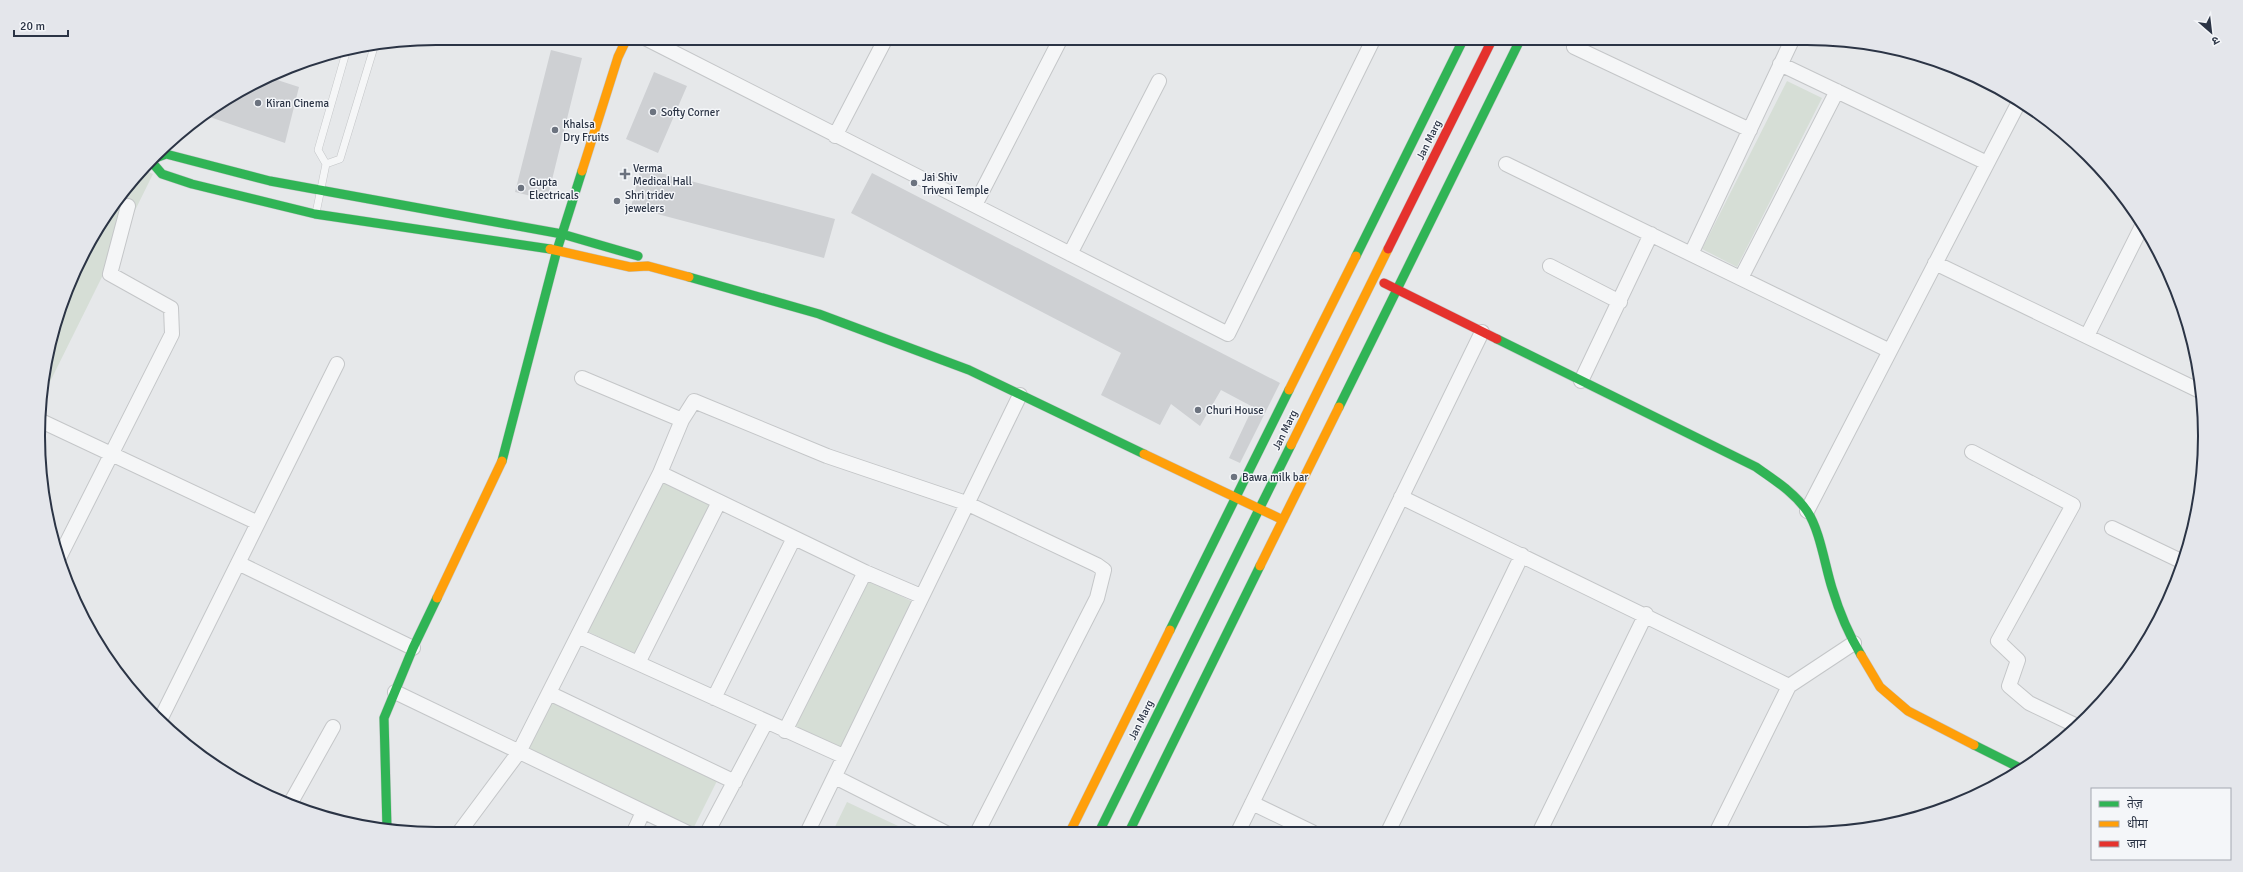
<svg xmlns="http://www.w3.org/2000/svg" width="2243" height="872" viewBox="0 0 2243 872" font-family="Signika,'Noto Sans Devanagari',sans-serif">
	<rect width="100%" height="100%" fill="#e6e8ea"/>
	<path fill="#d6ded6" d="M1787 81 1822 98 1737 267 1702 249Z
		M142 169 153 174 40 402 41 384 59 308 91 237Z
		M663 481 711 505 636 655 587 631Z
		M867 579 921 606 848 755 793 728Z
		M550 700 717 781 693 829 527 748Z
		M847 802 913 833H832Z"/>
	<path fill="#ced0d3" d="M551 50 582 58 547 200 515 192Z
		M654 72 687 86 658 153 626 139Z
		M268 77 299 87 285 143 204 115 237 91Z
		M641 168 835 219 824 258 631 207Z
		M872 173 1280 383 1240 463 1229 458 1253 407 1221 390 1200 426 1171 404 1160 425 1101 395 1121 353 851 213Z"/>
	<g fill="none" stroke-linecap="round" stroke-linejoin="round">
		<g stroke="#c4c6c8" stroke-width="8">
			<path id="lane" d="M326 164 340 159 375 44
				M316 213 326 164 318 150 347 49"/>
		</g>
		<g stroke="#c4c6c8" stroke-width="16">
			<path id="street" d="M645 38 1228 334 1374 38
				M1574 47 1750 130
				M1780 64 1987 163
				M835 136 886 38
				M1506 164 1890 351
				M975 205 1061 38
				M1070 254 1159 81
				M1691 254 1793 38
				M1935 263 2202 392
				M1550 266 1620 302
				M1741 278 1837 91
				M2087 336 2143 224
				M582 378 682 420 694 401 827 456 966 503 1097 565 1104 570 1097 598 977 833
				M1581 381 1651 234
				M39 420 258 523
				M1972 452 2073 505 1998 641 2018 660 2009 686 2029 703 2077 726
				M660 473 865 572 921 596
				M1401 497 1789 686
				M1807 511 2019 102
				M2112 528 2183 562
				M59 558 172 334 171 308 110 274 128 206
				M238 563 413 648
				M578 636 843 756
				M638 663 719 502
				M395 692 688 833
				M549 693 735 782
				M714 698 794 538
				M162 716 337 364
				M785 731 865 572
				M835 777 946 833
				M1252 803 1312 832
				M290 804 333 727
				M1540 831 1646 614
				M1717 831 1789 686 1854 643
				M1238 832 1482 332
				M1388 832 1522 555
				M707 833 766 722
				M807 833 1020 395
				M458 834 519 752 660 473 682 420
				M633 834 643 812"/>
		</g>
		<g stroke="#c4c6c8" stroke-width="10">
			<path id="fast" d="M150 160 162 174 192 184 315 214 550 249
				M150 160 166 154 270 181 562 234 638 256
				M1356 256 1464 38
				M689 277 819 314 969 370 1144 454
				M1497 339 1756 467C1774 480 1794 492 1807 511 1820 530 1825 566 1832 588 1839 611 1849 635 1861 655
				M1339 407 1521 38
				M502 461 557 250 582 171
				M1170 630 1289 390
				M1974 745 2022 769
				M387 828 384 718 413 648 437 598
				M1099 832 1291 445
				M1129 832 1260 566"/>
		</g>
		<g stroke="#c4c6c8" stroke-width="10">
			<path id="slow" d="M582 171 618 57 627 38
				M550 249 630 267 648 266 689 277
				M1289 390 1356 256
				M1291 445 1388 249
				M1144 454 1283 520
				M1260 566 1339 407
				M437 598 502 461
				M1861 655 1880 687 1908 711 1974 745
				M1070 832 1170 630"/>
		</g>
		<g stroke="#c4c6c8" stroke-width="10">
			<path id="jam" d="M1388 249 1493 38
				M1384 283 1497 339"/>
		</g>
		<use href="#lane" stroke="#f5f6f7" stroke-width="7"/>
		<use href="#street" stroke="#f5f6f7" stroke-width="14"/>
		<use href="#fast" stroke="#30b455" stroke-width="9"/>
		<use href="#slow" stroke="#ff9f0a" stroke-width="9"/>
		<use href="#jam" stroke="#e5322d" stroke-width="9"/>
	</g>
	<g fill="#6c737f" stroke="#f4f6f9" stroke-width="1.5">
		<circle cx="258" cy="103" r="4"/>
		<circle cx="653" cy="112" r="4"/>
		<circle cx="555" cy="130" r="4"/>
		<path d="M623 168h4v4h4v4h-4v4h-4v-4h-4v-4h4z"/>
		<circle cx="914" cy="183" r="4"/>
		<circle cx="521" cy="188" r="4"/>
		<circle cx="617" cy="201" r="4"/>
		<circle cx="1198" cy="410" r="4"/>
		<circle cx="1234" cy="477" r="4"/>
	</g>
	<g text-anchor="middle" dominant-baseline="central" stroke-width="3" stroke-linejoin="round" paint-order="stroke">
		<g font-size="11" fill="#2b3445" stroke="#f4f6f9" text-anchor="start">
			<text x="266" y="103">Kiran Cinema</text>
			<text x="661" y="112">Softy Corner</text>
			<text x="563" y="124">Khalsa<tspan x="563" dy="13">Dry Fruits</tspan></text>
			<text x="633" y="168">Verma<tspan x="633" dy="13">Medical Hall</tspan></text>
			<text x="922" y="177">Jai Shiv<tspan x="922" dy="13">Triveni Temple</tspan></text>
			<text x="529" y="182">Gupta<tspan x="529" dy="13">Electricals</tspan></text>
			<text x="625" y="195">Shri tridev<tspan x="625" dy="13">jewelers</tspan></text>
			<text x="1206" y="410">Churi House</text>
			<text x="1242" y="477">Bawa milk bar</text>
		</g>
		<g font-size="11" fill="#2b3445" stroke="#f4f6f9">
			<text transform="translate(1429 140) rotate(-64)">Jan Marg</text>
			<text transform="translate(1285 430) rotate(-64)">Jan Marg</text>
			<text transform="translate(1141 720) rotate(-64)">Jan Marg</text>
		</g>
	</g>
	<path d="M0 0H2243V872H0ZM436 45H1807A391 391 0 0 1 2198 436V436A391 391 0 0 1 1807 827H436A391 391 0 0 1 45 436V436A391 391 0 0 1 436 45Z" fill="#e4e6eb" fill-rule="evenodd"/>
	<path fill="none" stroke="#2b3445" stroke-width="2" d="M436 45H1807A391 391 0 0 1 2198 436V436A391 391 0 0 1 1807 827H436A391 391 0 0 1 45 436V436A391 391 0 0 1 436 45Z"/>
	<rect x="2091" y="788" width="140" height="72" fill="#f4f6f9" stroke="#a4a8b1"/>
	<rect x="2099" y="801" width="20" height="6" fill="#30b455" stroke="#a4a8b1"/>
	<text x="2127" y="808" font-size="12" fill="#2b3445">तेज़</text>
	<rect x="2099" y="821" width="20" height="6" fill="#ff9f0a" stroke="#a4a8b1"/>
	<text x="2127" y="828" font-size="12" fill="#2b3445">धीमा</text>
	<rect x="2099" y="841" width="20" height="6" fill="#e5322d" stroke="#a4a8b1"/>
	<text x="2127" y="848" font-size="12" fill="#2b3445">जाम</text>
	<g transform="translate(2211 32) rotate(152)" stroke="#f4f6f9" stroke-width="3" paint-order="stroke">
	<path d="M0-3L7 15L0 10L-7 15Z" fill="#2b3445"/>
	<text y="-6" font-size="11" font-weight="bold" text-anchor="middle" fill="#2b3445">उ</text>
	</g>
	<path d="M14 30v6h54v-6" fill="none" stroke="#2b3445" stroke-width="2"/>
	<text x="20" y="30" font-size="12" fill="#2b3445" stroke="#f4f6f9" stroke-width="3" paint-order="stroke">20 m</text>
</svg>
